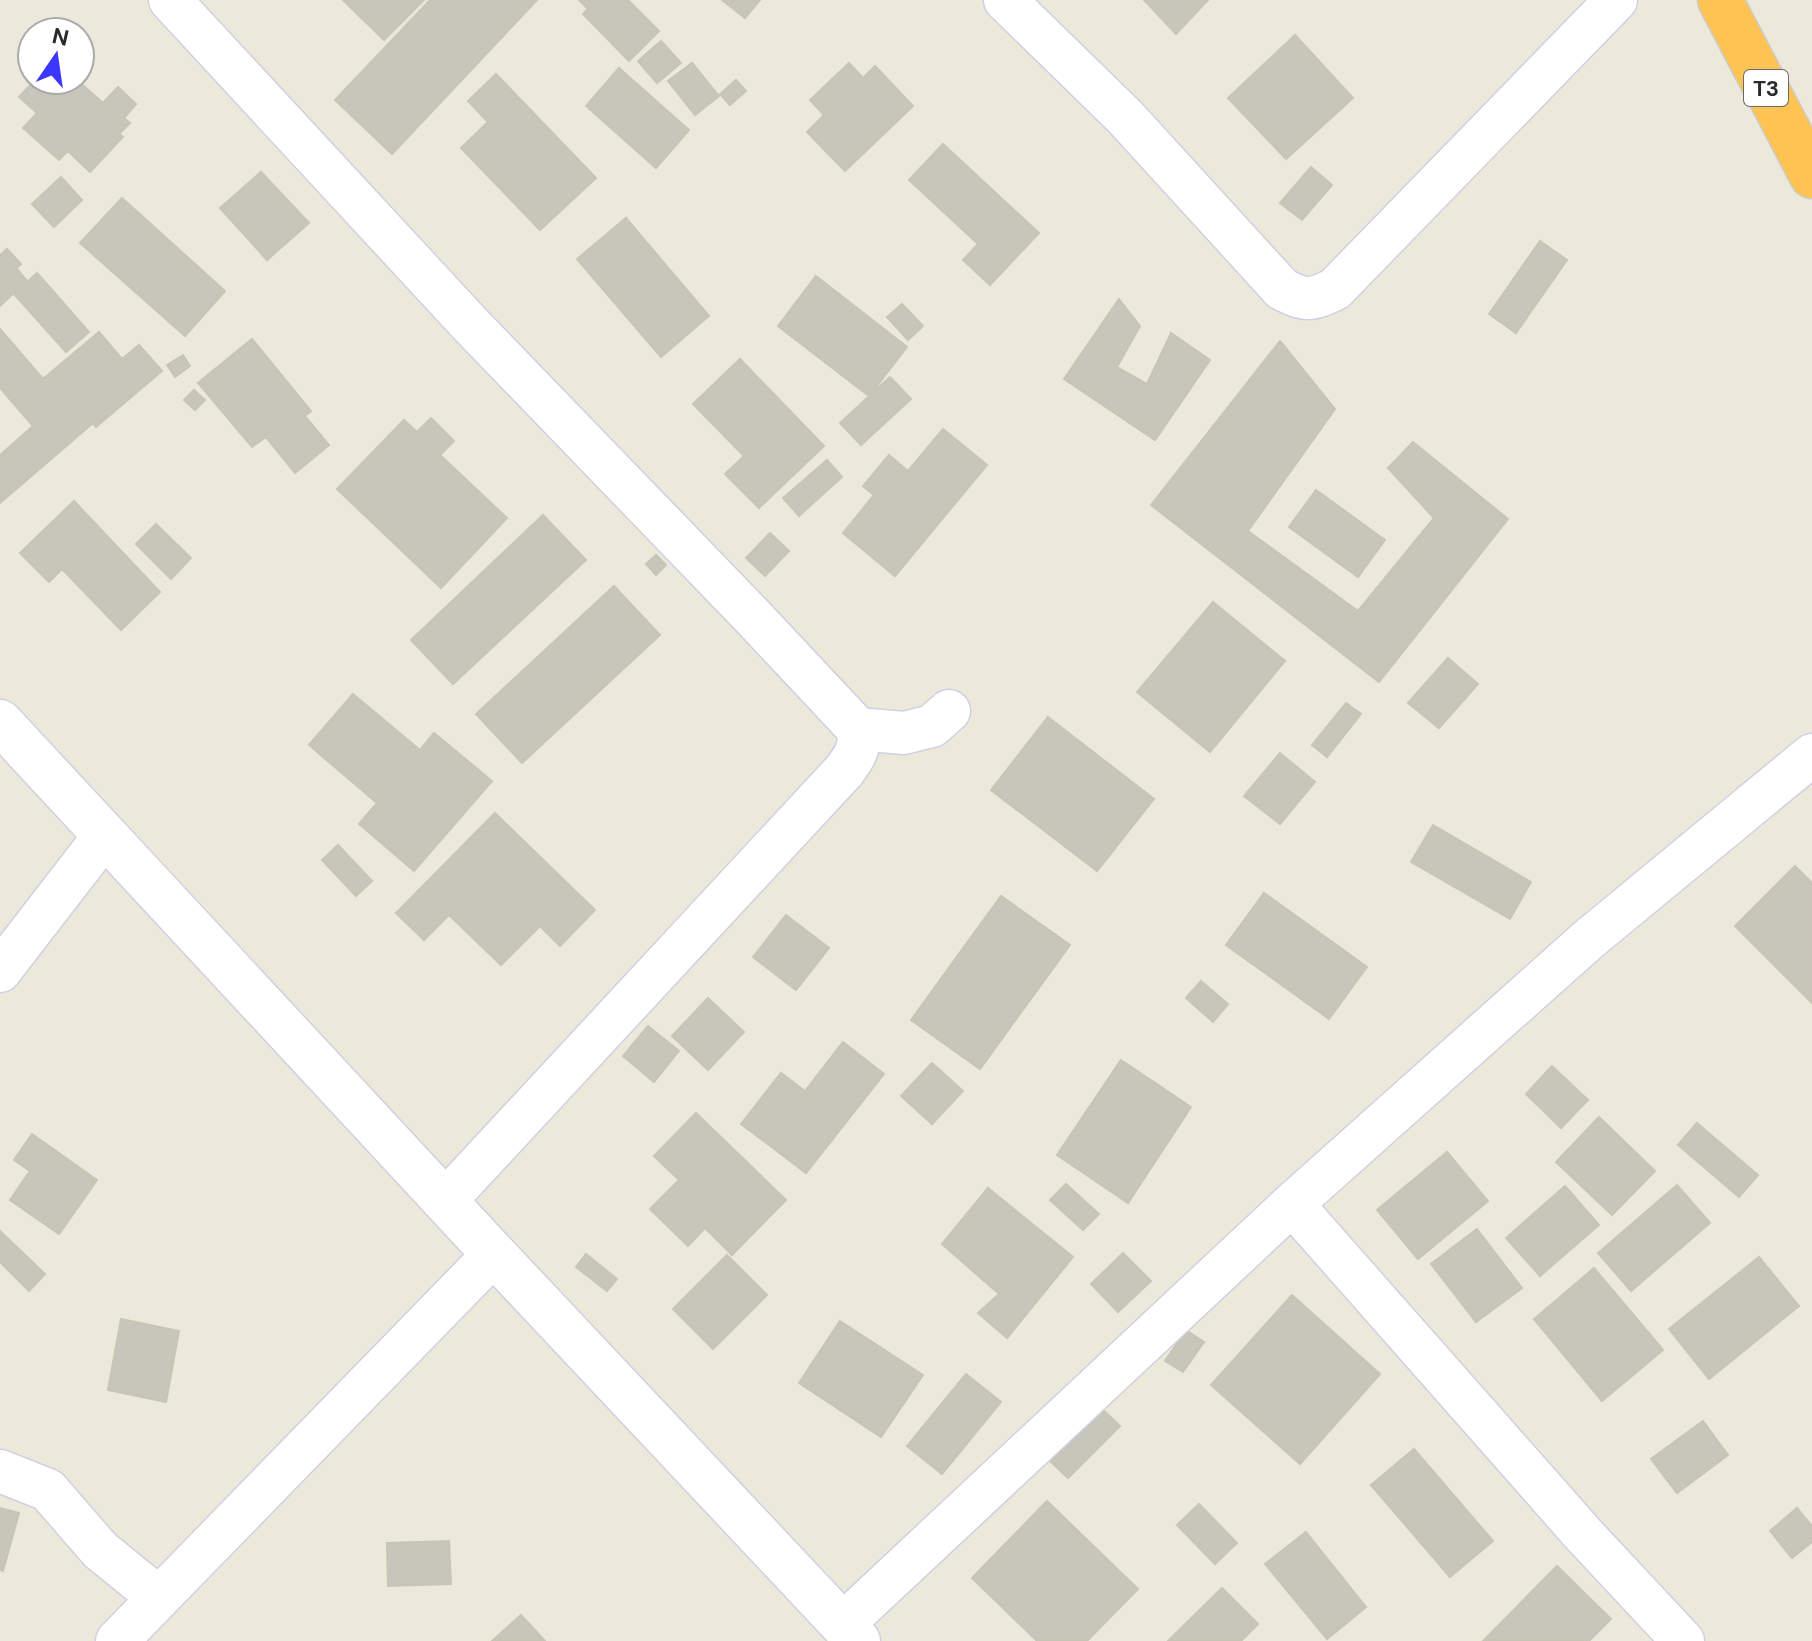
<svg xmlns="http://www.w3.org/2000/svg" width="1812" height="1641" viewBox="0 0 1812 1641" font-family="'DM Sans',sans-serif">
	<rect width="100%" height="100%" fill="#ece9db"/>
	<path fill="#c8c5bb" stroke="#c8c5b5" stroke-width="2" d="M343 0H424L384 40Z
		M430 0H537L392 154 335 100Z
		M579 0H628L659 31 629 61 583 14 588 9Z
		M722 0H760L745 18Z
		M1144 0H1208L1176 34Z
		M1295 35 1353 98 1286 159 1228 98Z
		M661 41 681 63 657 83 638 61Z
		M692 63 719 96 695 115 668 81Z
		M849 63 863 78 875 66 913 106 845 171 807 132 824 115 810 100Z
		M619 68 689 130 656 168 586 106Z
		M496 74 596 178 540 230 461 148 488 122 468 101Z
		M35 80H77L103 103 118 87 136 104 124 118 130 123 119 134 123 137 90 172 68 151 59 160 23 128 37 113 19 97Z
		M736 80 746 91 730 105 720 94Z
		M943 144 1039 233 990 285 963 260 978 244 909 180Z
		M1311 167 1332 185 1302 220 1280 203Z
		M261 172 309 223 267 260 220 208Z
		M61 177 82 200 54 227 32 204Z
		M122 198 225 291 185 336 80 243Z
		M626 218 709 316 661 357 577 259Z
		M1540 241 1567 260 1516 333 1489 314Z
		M7 249 21 264 0 283V255Z
		M17 269 27 281 0 306V285Z
		M37 273 89 332 66 352 14 294Z
		M816 276 907 347 869 396 778 326Z
		M1119 299 1140 326 1117 367 1147 384 1171 333 1210 360 1155 440 1064 379Z
		M902 304 923 326 908 340 887 317Z
		M0 329 43 379 99 332 122 359 139 345 162 371 96 427 93 423 0 503V455L33 426 0 388Z
		M252 339 311 411 305 416 329 445 295 473 266 437 252 447 198 383Z
		M1280 341 1335 409 1248 531 1358 611 1434 518 1388 468 1413 442 1508 519 1379 682 1151 505Z
		M183 355 190 366 175 377 167 365Z
		M740 359 824 446 759 508 725 474 744 456 693 404Z
		M890 377 911 399 861 445 840 423Z
		M194 390 205 400 195 410 184 400Z
		M431 418 454 441 440 455 507 518 441 588 337 489 404 420 417 432Z
		M943 429 987 465 895 576 843 533 874 495 863 486 889 455 908 471Z
		M827 460 842 477 799 516 783 498Z
		M1316 490 1385 540 1358 577 1289 527Z
		M74 501 160 592 121 630 62 569 49 582 20 553Z
		M543 515 586 560 453 684 411 640Z
		M156 524 191 558 171 579 136 544Z
		M770 533 789 551 765 576 746 558Z
		M656 555 666 565 656 575 646 564Z
		M614 586 660 635 522 763 476 714Z
		M1213 602 1285 661 1210 752 1137 692Z
		M1448 658 1478 684 1439 728 1408 703Z
		M353 694 420 750 434 733 492 781 414 871 359 824 377 803 309 745Z
		M1346 703 1361 714 1327 757 1312 745Z
		M1048 717 1154 799 1097 871 991 790Z
		M1280 753 1315 782 1280 824 1244 796Z
		M495 813 595 910 560 946 540 926 501 965 449 915 424 940 396 913Z
		M1433 825 1531 882 1510 919 1411 862Z
		M338 845 372 881 356 896 322 860Z
		M1795 866 1812 883V1003L1735 926Z
		M1264 893 1367 967 1329 1019 1226 945Z
		M1001 896 1070 945 980 1069 911 1020Z
		M786 915 829 948 796 990 753 957Z
		M1201 981 1228 1004 1213 1022 1186 998Z
		M708 998 744 1032 708 1070 672 1036Z
		M648 1026 679 1051 654 1082 623 1056Z
		M843 1042 884 1074 806 1173 741 1124 781 1073 805 1091Z
		M1121 1060 1191 1107 1128 1203 1057 1155Z
		M932 1063 963 1091 932 1124 901 1096Z
		M1552 1066 1588 1100 1561 1128 1526 1094Z
		M696 1113 786 1200 732 1255 705 1228 688 1246 650 1209 679 1180 654 1156Z
		M1599 1117 1655 1171 1612 1215 1556 1162Z
		M1697 1123 1758 1175 1739 1197 1678 1145Z
		M32 1134 97 1180 59 1234 10 1200 30 1171 14 1160Z
		M1447 1152 1488 1201 1418 1259 1377 1210Z
		M1066 1184 1099 1214 1083 1230 1050 1200Z
		M1677 1185 1710 1223 1631 1291 1598 1253Z
		M1565 1186 1599 1225 1540 1276 1506 1238Z
		M988 1188 1073 1257 1007 1338 978 1313 999 1294 942 1244Z
		M1477 1229 1522 1288 1476 1322 1431 1264Z
		M0 1231 45 1274 29 1291 0 1262Z
		M1123 1253 1151 1281 1118 1312 1091 1284Z
		M586 1254 617 1279 607 1291 576 1267Z
		M727 1255 767 1295 713 1349 673 1309Z
		M1759 1257 1799 1306 1709 1379 1669 1329Z
		M1594 1268 1663 1350 1602 1401 1534 1319Z
		M1292 1295 1380 1374 1300 1464 1211 1385Z
		M121 1319 179 1331 166 1402 108 1390Z
		M840 1321 923 1375 881 1437 799 1383Z
		M1186 1330 1204 1342 1183 1372 1165 1361Z
		M966 1374 1001 1402 942 1474 907 1446Z
		M1102 1409 1120 1426 1068 1478 1050 1461Z
		M1703 1421 1728 1455 1677 1493 1651 1459Z
		M1414 1449 1493 1541 1450 1577 1371 1485Z
		M1047 1501 1138 1589 1087 1641H1037L972 1578Z
		M1199 1504 1237 1543 1215 1564 1177 1525Z
		M0 1508 19 1513 3 1571 0 1570Z
		M1797 1508 1812 1526V1542L1792 1558 1770 1531Z
		M1306 1532 1366 1607 1327 1639 1265 1564Z
		M449 1541 451 1584 388 1586 387 1543Z
		M1557 1566 1611 1619 1589 1641H1483Z
		M1222 1588 1258 1624 1241 1641H1168Z
		M521 1615 545 1641H492Z"/>
	<g fill="none" stroke-linecap="round" stroke-linejoin="round">
		<g stroke="#d1d0e3" stroke-width="45">
			<path id="street" d="M170 0 469 323 752 616 858 729C861 748 855 756 844 771L445 1201
				M1005 0 1125 117 1282 289C1305 301 1311 301 1335 289L1616 0
				M858 729 904 733 932 726 949 711
				M0 971 105 835
				M1292 1204 1583 1534 1683 1641
				M0 1471 48 1490 100 1550 159 1598
				M842 1625 1292 1204 1589 939 1812 755
				M117 1641 494 1254"/>
		</g>
		<g stroke="#d1d0e3" stroke-width="47">
			<path id="secondary" d="M0 722 494 1254 858 1641"/>
		</g>
		<g stroke="#ccc" stroke-width="47">
			<path id="highway" d="M1720 0 1812 176"/>
		</g>
		<use href="#street" stroke="#fff" stroke-width="42"/>
		<use href="#secondary" stroke="#fff" stroke-width="44"/>
		<use href="#highway" stroke="#ffc353" stroke-width="44"/>
	</g>
	<g text-anchor="middle" dominant-baseline="central" stroke-width="7" stroke-linejoin="round" paint-order="stroke">
		<rect fill="#fff" stroke="#6a6a6a" stroke-width="2" x="1744" y="70" width="44" height="36" rx="6"/>
		<g font-size="22" font-weight="bold" fill="#2a2a2a">
			<text x="1766" y="88">T3</text>
		</g>
	</g>
	<g transform="translate(56 56) rotate(13)"><circle r="38" fill="#ffffff" stroke="#aaaaaa" stroke-width="2"/>
	<path d="M0-6L14 30L0 20L-14 30Z" fill="#3d36fe"/>
	<text y="-12" font-size="22" font-weight="bold" text-anchor="middle" fill="#2a2a2a">N</text>
	</g>
</svg>
